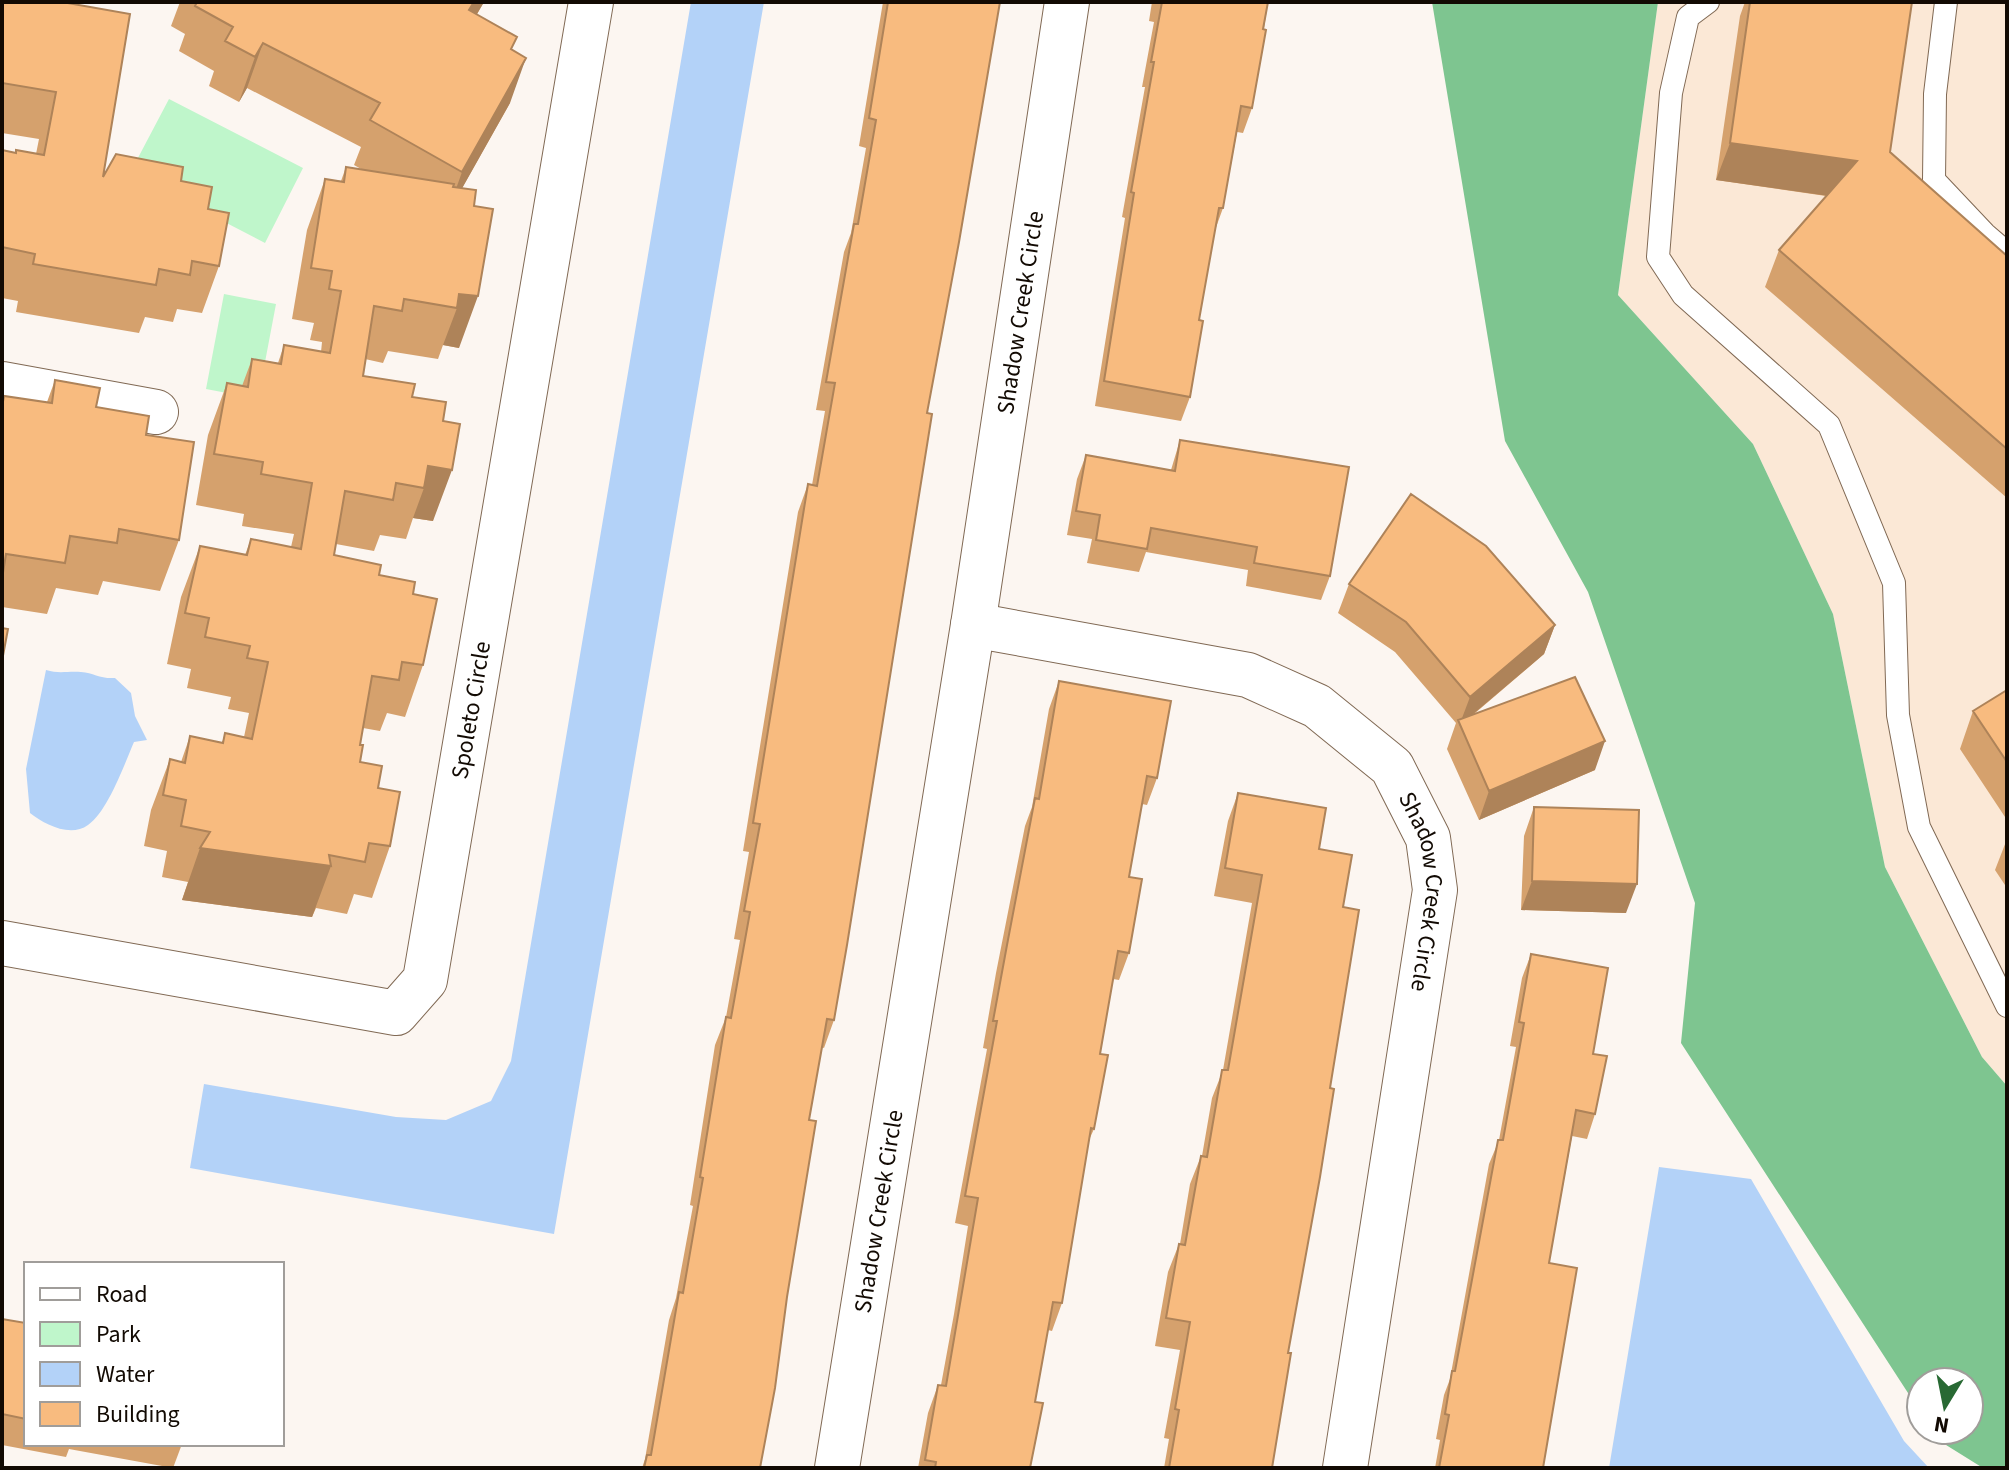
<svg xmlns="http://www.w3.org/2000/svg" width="2009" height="1470" viewBox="0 0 2009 1470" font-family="'Source Sans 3',sans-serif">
	<rect width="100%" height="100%" fill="#fcf6f1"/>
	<path fill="#fbe8d6" d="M1658 2H2007V1086L1982 1057 1885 867 1833 614 1753 444 1618 295Z"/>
	<path fill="#bff6cb" d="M169 99 303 168 265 243 130 173Z
		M224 294 276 304 258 399 206 389Z"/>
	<path fill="#7ec590" d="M1432 2H1658L1618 295 1753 444 1833 614 1885 867 1982 1057 2007 1086V1468H1983L1938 1440 1932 1430H1969V1382H1921V1413L1681 1043 1695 903 1588 592 1505 441Z"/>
	<path fill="#b3d2f8" d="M691 2H764L554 1234 190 1168 204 1084 396 1117 446 1120 491 1101 511 1061Z
		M46 670C59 674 67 671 81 672 94 673 100 679 115 678L131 693 135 716 147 740 134 742C124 765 108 811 88 825 70 838 44 824 30 813L26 769Z
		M1659 1167 1751 1179 1904 1441 1929 1468H1609Z"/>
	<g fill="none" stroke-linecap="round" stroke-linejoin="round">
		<g stroke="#806954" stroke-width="24">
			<path id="service" d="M1708 2 1688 17 1671 93 1658 257 1683 295 1829 425 1894 583 1898 715 1919 827 2007 1006
				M1946 2 1935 94 1934 180 1985 234 2007 253"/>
		</g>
		<g stroke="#806954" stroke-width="46">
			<g id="minor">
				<path d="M2 384 156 412"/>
				<path id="s1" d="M973 625 1248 675 1317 706 1392 767 1428 838 1435 890 1345 1468"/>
				<path id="s2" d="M2 943 396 1013 425 980 591 2"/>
				<path id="s3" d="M837 1468 973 625 1067 2"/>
			</g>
		</g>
		<use href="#service" stroke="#fff" stroke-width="22"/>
		<use href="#minor" stroke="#fff" stroke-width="44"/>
	</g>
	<path fill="#d5a16d" d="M2 2H62L103 177 181 181 208 209 219 266 202 313 177 309 173 322 145 317 139 333 16 312 18 301 2 298V150L15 153 36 154 39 139 2 133Z
		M180 2H484L477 14 513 50 510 103 462 188 474 206 459 348 443 345 438 359 388 351 383 363 365 359 363 376 412 397 443 421 433 521 413 518 406 539 380 535 374 551 336 544 334 555 379 575 413 594 423 665 405 717 387 713 380 731 363 728 360 745V762L378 788 390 846 372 898 354 894 347 914 316 908 312 917 182 900 188 882 162 877 167 851 144 846 151 810 170 759 181 762 190 736 222 743 225 733 244 737 249 713 228 709 231 697 187 688 191 669 167 664 181 597 200 546 245 555 251 539 291 547 294 534 242 526 244 514 196 505 208 435 227 383 242 386 252 359 278 363 284 345 321 352 322 342 310 340 314 323 292 319 307 230 325 179 341 181 346 167 361 169 354 165 361 147 247 88 239 102 209 86 214 71 179 51 185 34 171 26Z
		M883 2H1000L927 413 834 1020 824 1048 821 1047 809 1120 787 1297 760 1468H642L645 1459 669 1320 676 1298 693 1206 690 1205 715 1045 726 1017 740 940 734 939 749 852 743 851 798 512 808 484 812 485 825 411 816 410 844 252 851 233 866 148 859 146Z
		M1152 2H1268L1252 108 1243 133 1237 132 1223 208 1214 233 1199 320 1190 397 1181 421 1095 406 1125 218 1122 217 1145 87H1142L1154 22 1149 21Z
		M1745 2H1912L1890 152 2007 256V498L1765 287 1779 250 1826 196 1716 180 1740 16Z
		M55 380 96 407 146 435 179 540 160 591 103 581 98 595 56 588 47 614 2 607V401L4 396 47 402Z
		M1180 440 1330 576 1321 600 1246 586 1248 570 1146 552 1139 572 1087 563 1092 539 1067 535 1077 479 1086 455 1171 470Z
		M1349 584 1555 625 1544 654 1474 714 1595 770 1479 820 1447 749 1456 723 1395 652 1338 613Z
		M1059 681 1157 778 1147 805 1142 804 1129 877V953L1119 980 1113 979 1100 1054 1094 1129 1089 1140 1062 1303 1052 1331 1048 1330 1035 1402 1030 1468H918L928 1413 938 1385H941L954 1314 968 1226 955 1223 987 1049 983 1048 996 973 1025 826 1032 807 1049 709Z
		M2007 690V820L1960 749 1973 711Z
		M1238 793 1319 849 1343 907 1330 1088 1288 1353 1272 1468H1164L1169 1439 1164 1438 1180 1350 1155 1346 1168 1272 1179 1244H1180L1190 1184 1201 1156H1202L1212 1098 1223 1070 1252 903 1214 896 1228 821Z
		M1534 807 1626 913 1521 910 1524 836Z
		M2007 839V888L1995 870Z
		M1531 954 1593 1054 1595 1114 1587 1139 1572 1136 1549 1263 1543 1468H1435L1440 1440 1436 1439 1444 1395 1450 1379 1489 1164 1499 1140 1516 1047 1510 1046 1522 978Z
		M2 1319 26 1323V1444H182L173 1468 69 1449 66 1457 2 1445Z"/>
	<path fill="#ae8359" d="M474 2H484L453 55 469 10Z
		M263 43 247 88 239 102 255 57Z
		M526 58 510 103 446 217 462 172Z
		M1730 143 1857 161 1843 198 1716 180Z
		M459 294 478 296 459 348 443 345 457 308Z
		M428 466 452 470 433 521 413 518 424 488Z
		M1555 625 1544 654 1459 726 1470 697Z
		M1605 741 1595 770 1479 820 1489 791Z
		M200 848 331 866 312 917 182 900Z
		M1532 881 1637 884 1626 913 1521 910Z"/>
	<path fill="#f8bb7f" stroke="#ae8359" stroke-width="2" d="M2 2H62L130 14 103 177 116 154 183 167 181 181 212 187 208 209 229 213 219 266 192 261 190 275 159 269 156 285 33 264 35 254 2 247V150L16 153V150L44 155 56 92 2 83Z
		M197 2H474L469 10 517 37 511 49 526 58 462 172 370 120 380 103 263 43 255 57 225 41 233 27 195 6Z
		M888 2H1000L959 242 927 413 932 414 847 945 834 1020 827 1019 809 1120 816 1121 787 1297 775 1388 760 1468H644L647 1455H651L679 1292 683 1293 703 1178 700 1177 726 1017 731 1018 750 912 744 911 760 824 753 823 808 484 817 486 835 383 826 382 854 224H858L876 120 869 118Z
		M1162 2H1268L1263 29 1266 30 1252 108 1241 106 1223 208H1219L1199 320 1203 321 1190 397 1104 381 1134 193 1131 192 1154 62H1151Z
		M1750 2H1912L1890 152 2007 256V449L1779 250 1857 161 1730 143Z
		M346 167 454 184 453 187 476 190 474 206 493 209 478 296 459 294 457 308 404 299 402 311 374 306 363 376 415 384 412 397 446 402 443 421 460 424 452 470 428 466 424 488 396 483 393 500 345 491 334 555 381 565 379 575 415 582 413 594 437 599 423 665 402 662 399 680 372 676 360 745H363L360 762 382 766 378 788 400 792 390 846 369 843 365 862 329 855 331 866 200 848 210 832 181 826 186 800 163 795 170 759 185 763 190 736 223 743 225 733 252 739 268 662 247 658 250 646 205 637 209 618 185 613 200 546 247 555 251 539 301 549 312 483 261 474 263 462 214 454 227 383 248 387 252 359 281 364 284 345 330 353 341 291 329 289 332 271 311 268 325 179 344 182Z
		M55 380 100 388 96 407 149 416 146 435 194 442 179 540 119 529 117 543 70 536 65 563 6 554 2 579V407L4 396 52 403Z
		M1180 440 1349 467 1330 576 1254 563 1257 547 1151 528 1147 549 1096 540 1100 515 1076 511 1086 455 1175 471Z
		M1411 494 1486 546 1555 625 1470 697 1406 622 1349 584Z
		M2 628 8 629 2 661Z
		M1575 677 1605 741 1489 791 1458 720Z
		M1059 681 1171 701 1157 778 1147 776 1129 877 1142 879 1129 953 1118 951 1100 1054 1108 1055 1094 1129 1091 1128 1062 1303 1053 1302 1035 1402 1043 1403 1030 1468H935L936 1462 925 1460 938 1385 946 1386 978 1198 965 1196 997 1021H993L1007 945 1035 798 1039 799Z
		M2007 690V762L1973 711Z
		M1238 793 1326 808 1319 849 1352 855 1343 907 1359 910 1330 1088 1334 1089 1320 1177 1288 1353H1291L1272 1468H1169L1179 1410 1175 1409 1190 1322 1166 1318 1179 1244 1185 1245 1201 1156 1207 1157 1222 1070H1228L1262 875 1225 868Z
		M1534 807 1639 810 1637 884 1532 881Z
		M1531 954 1608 968 1593 1054 1607 1056 1595 1114 1576 1110 1549 1263 1577 1268 1543 1468H1439L1449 1415 1445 1414 1452 1371H1455L1498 1140H1503L1524 1023 1519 1022Z
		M2 1319 26 1323V1419L2 1414Z"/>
	<g text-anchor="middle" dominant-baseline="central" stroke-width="6" stroke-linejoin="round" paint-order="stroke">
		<g font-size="24" fill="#120a03" stroke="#fff">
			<text stroke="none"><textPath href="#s3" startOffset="1170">Shadow Creek Circle</textPath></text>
			<text stroke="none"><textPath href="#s2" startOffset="718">Spoleto Circle</textPath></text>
			<text stroke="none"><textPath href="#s1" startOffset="584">Shadow Creek Circle</textPath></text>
			<text stroke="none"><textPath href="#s3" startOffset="260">Shadow Creek Circle</textPath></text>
		</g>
	</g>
	<rect width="2009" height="1470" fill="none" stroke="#120a03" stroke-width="8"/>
	<rect x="24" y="1262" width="260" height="184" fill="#ffffff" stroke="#a09d9a" stroke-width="2"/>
	<rect x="40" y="1288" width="40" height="12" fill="#ffffff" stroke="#a09d9a" stroke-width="2"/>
	<text x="96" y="1302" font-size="24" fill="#120a03">Road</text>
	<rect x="40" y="1322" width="40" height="24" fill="#bff6cb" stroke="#a09d9a" stroke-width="2"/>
	<text x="96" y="1342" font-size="24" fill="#120a03">Park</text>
	<rect x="40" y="1362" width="40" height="24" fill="#b3d2f8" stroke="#a09d9a" stroke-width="2"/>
	<text x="96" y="1382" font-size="24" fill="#120a03">Water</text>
	<rect x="40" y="1402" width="40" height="24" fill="#f8bb7f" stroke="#a09d9a" stroke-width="2"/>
	<text x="96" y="1422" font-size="24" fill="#120a03">Building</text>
	<g transform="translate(1945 1406) rotate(190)"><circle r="38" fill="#ffffff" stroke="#a09d9a" stroke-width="2"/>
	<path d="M0-6L14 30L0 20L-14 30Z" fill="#286933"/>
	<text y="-12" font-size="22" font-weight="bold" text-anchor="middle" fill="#120a03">N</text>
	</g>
</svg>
